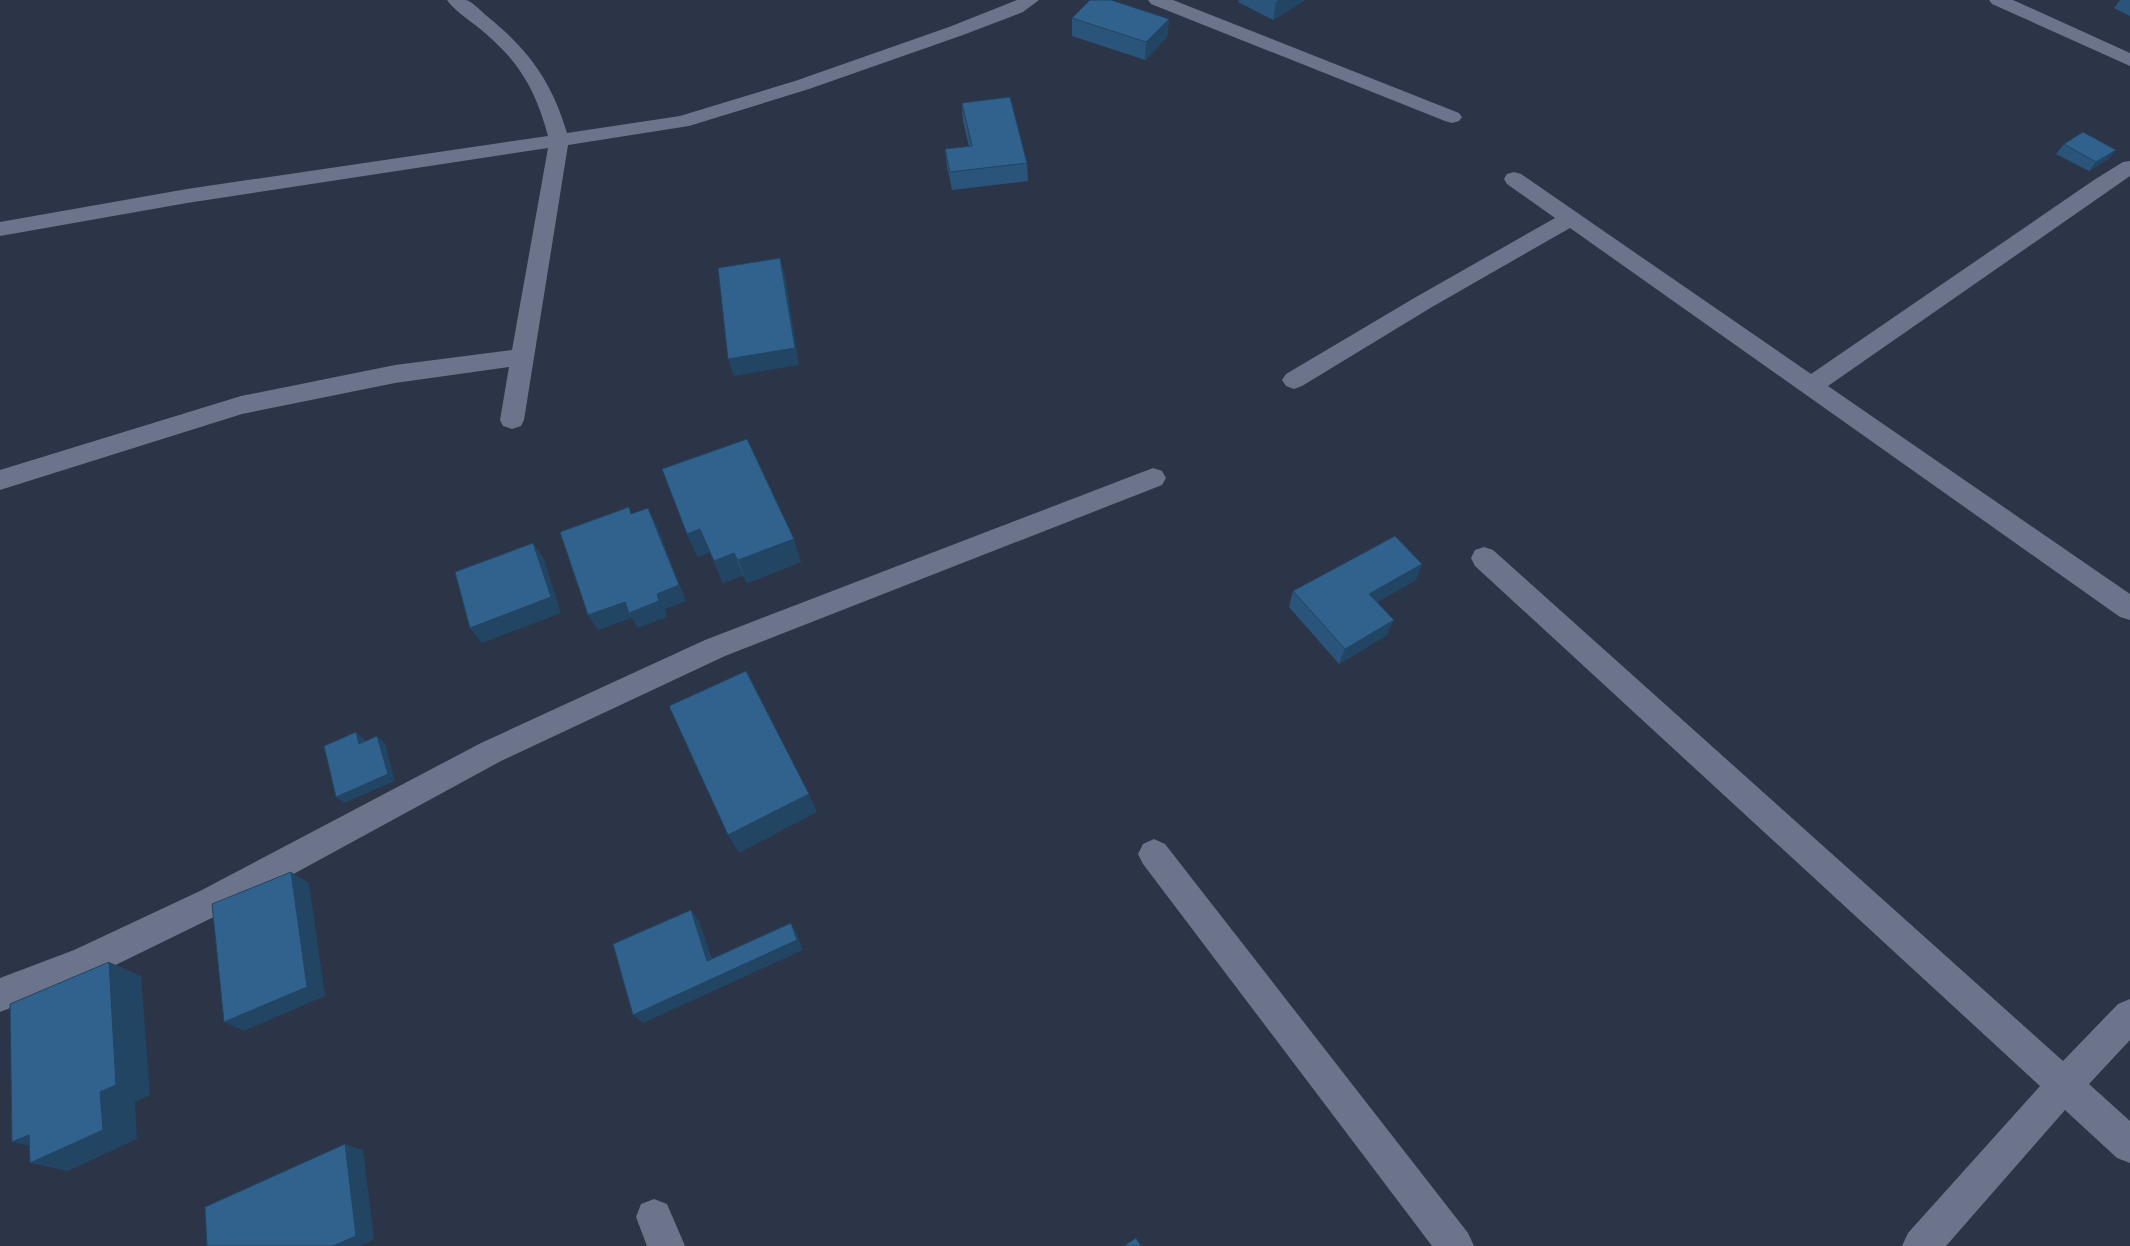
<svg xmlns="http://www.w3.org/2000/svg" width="2130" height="1246" viewBox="0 0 2130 1246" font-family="Signika,sans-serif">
	<rect width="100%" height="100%" fill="#2c3448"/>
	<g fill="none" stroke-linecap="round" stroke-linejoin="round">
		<path fill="#6b748b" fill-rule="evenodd" d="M447 0C453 0 461 0 466 0 473 2 482 12 488 17 529 50 552 82 567 133L680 116 795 81 949 27 1017 0H1039L1023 12 963 35 809 89 689 126 568 145 524 420 521 426 512 429 503 426 500 420 509 367 395 383 242 414 0 490V470L241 396 395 365 512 350 548 148 187 203 0 236V222L187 189 548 136C536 91 520 63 485 33 473 22 456 13 447 0Z
			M1148 0H1173L1459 113 1462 117 1459 121 1452 123 1445 121 1151 4Z
			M1989 0H2013L2130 53V66L1992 4Z
			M2130 161V176L1828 386 2130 594V620L2120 617 1570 228 1432 307 1302 386 1294 389 1286 386 1282 380 1286 374 1416 297 1555 218 1507 184 1504 179 1507 174 1514 172 1521 174 1811 374 2094 180 2123 162Z
			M1153 468 1162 471 1166 478 1162 485 725 656 501 761 222 913 93 976 0 1012V978L74 950 200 891 481 743 705 640Z
			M1484 547 1493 550 2063 1061 2118 1004 2130 999V1040L2089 1084 2130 1121V1163L2117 1158 2065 1110 1946 1246H1902L1908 1233 2040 1086 1475 566 1471 558 1475 550Z
			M1154 839 1165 844 1468 1233 1474 1246H1432L1143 864 1138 854 1143 844Z
			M654 1199 667 1204 685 1246H647L636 1217 641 1204Z"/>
	</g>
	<path fill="#2a5479" d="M1239 0H1305L1273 20 1238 2Z
		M2120 0H2130V16L2114 8Z
		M1072 18 1169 19 1167 37 1145 60 1072 36Z
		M962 103 1027 163 1028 181 952 190 947 167 945 149 969 147 963 121Z
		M2064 144 2116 150 2108 159 2089 171 2056 154Z
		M687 534 801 562 747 583 743 575 723 583 710 552 698 557Z
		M1416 580 1377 602 1387 635 1339 664 1289 607 1293 591Z"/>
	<path fill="#224563" d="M1279 0H1305L1273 20 1276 2Z
		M1169 19 1167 37 1145 60 1146 42Z
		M2116 150 2108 159 2089 171 2096 162Z
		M780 258 785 276 799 365 734 376 728 359Z
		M648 508 656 524 686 601 665 609 667 617 638 628 632 618 598 630 588 615 625 602 657 594Z
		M700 529 710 552 698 557 687 534Z
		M794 539 801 562 747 583 738 560Z
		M533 543 544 559 561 613 482 643 470 628Z
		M734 553 743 575 723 583 714 561Z
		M1422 564 1416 580 1363 610 1369 594Z
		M1394 620 1387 635 1339 664 1345 649Z
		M356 732 364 739 367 751 359 744Z
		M377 736 385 743 395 781 344 803 336 797Z
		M809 794 817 812 739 853 728 835Z
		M291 872 309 883 325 996 244 1031 224 1022Z
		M691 910 699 921 716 970 707 961Z
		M791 923 797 934 803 950 643 1023 633 1015Z
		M109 962 141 976 150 1095 135 1102 137 1139 68 1171 30 1163 100 1092Z
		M29 1135 51 1151 12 1142Z
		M345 1144 363 1150 374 1239 360 1246H333Z"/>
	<path fill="#31628d" stroke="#224563" d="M1090 0H1111L1169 19 1146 42 1072 18Z
		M1010 97 1027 163 950 172 945 149 972 146 962 103Z
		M2083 132 2116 150 2096 162 2064 144Z
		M780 258 795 348 728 359 718 268Z
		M747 439 794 539 738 560 734 553 714 561 700 529 687 534 662 469Z
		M629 507 631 514 648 508 679 585 657 594 659 601 629 613 625 602 588 615 560 532Z
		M1395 536 1422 564 1369 594 1394 620 1345 649 1293 591Z
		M533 543 551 597 470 628 455 572Z
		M746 671 809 794 728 835 669 706Z
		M356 732 359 744 377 736 388 774 336 797 324 746Z
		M291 872 307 987 224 1022 212 904Z
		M691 910 707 961 791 923 797 940 633 1015 613 944Z
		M109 962 116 1085 100 1092 103 1130 30 1163 29 1135 12 1142 10 1004Z
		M345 1144 356 1236 333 1246H207L205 1207Z
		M1136 1238 1141 1246H1124Z"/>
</svg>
